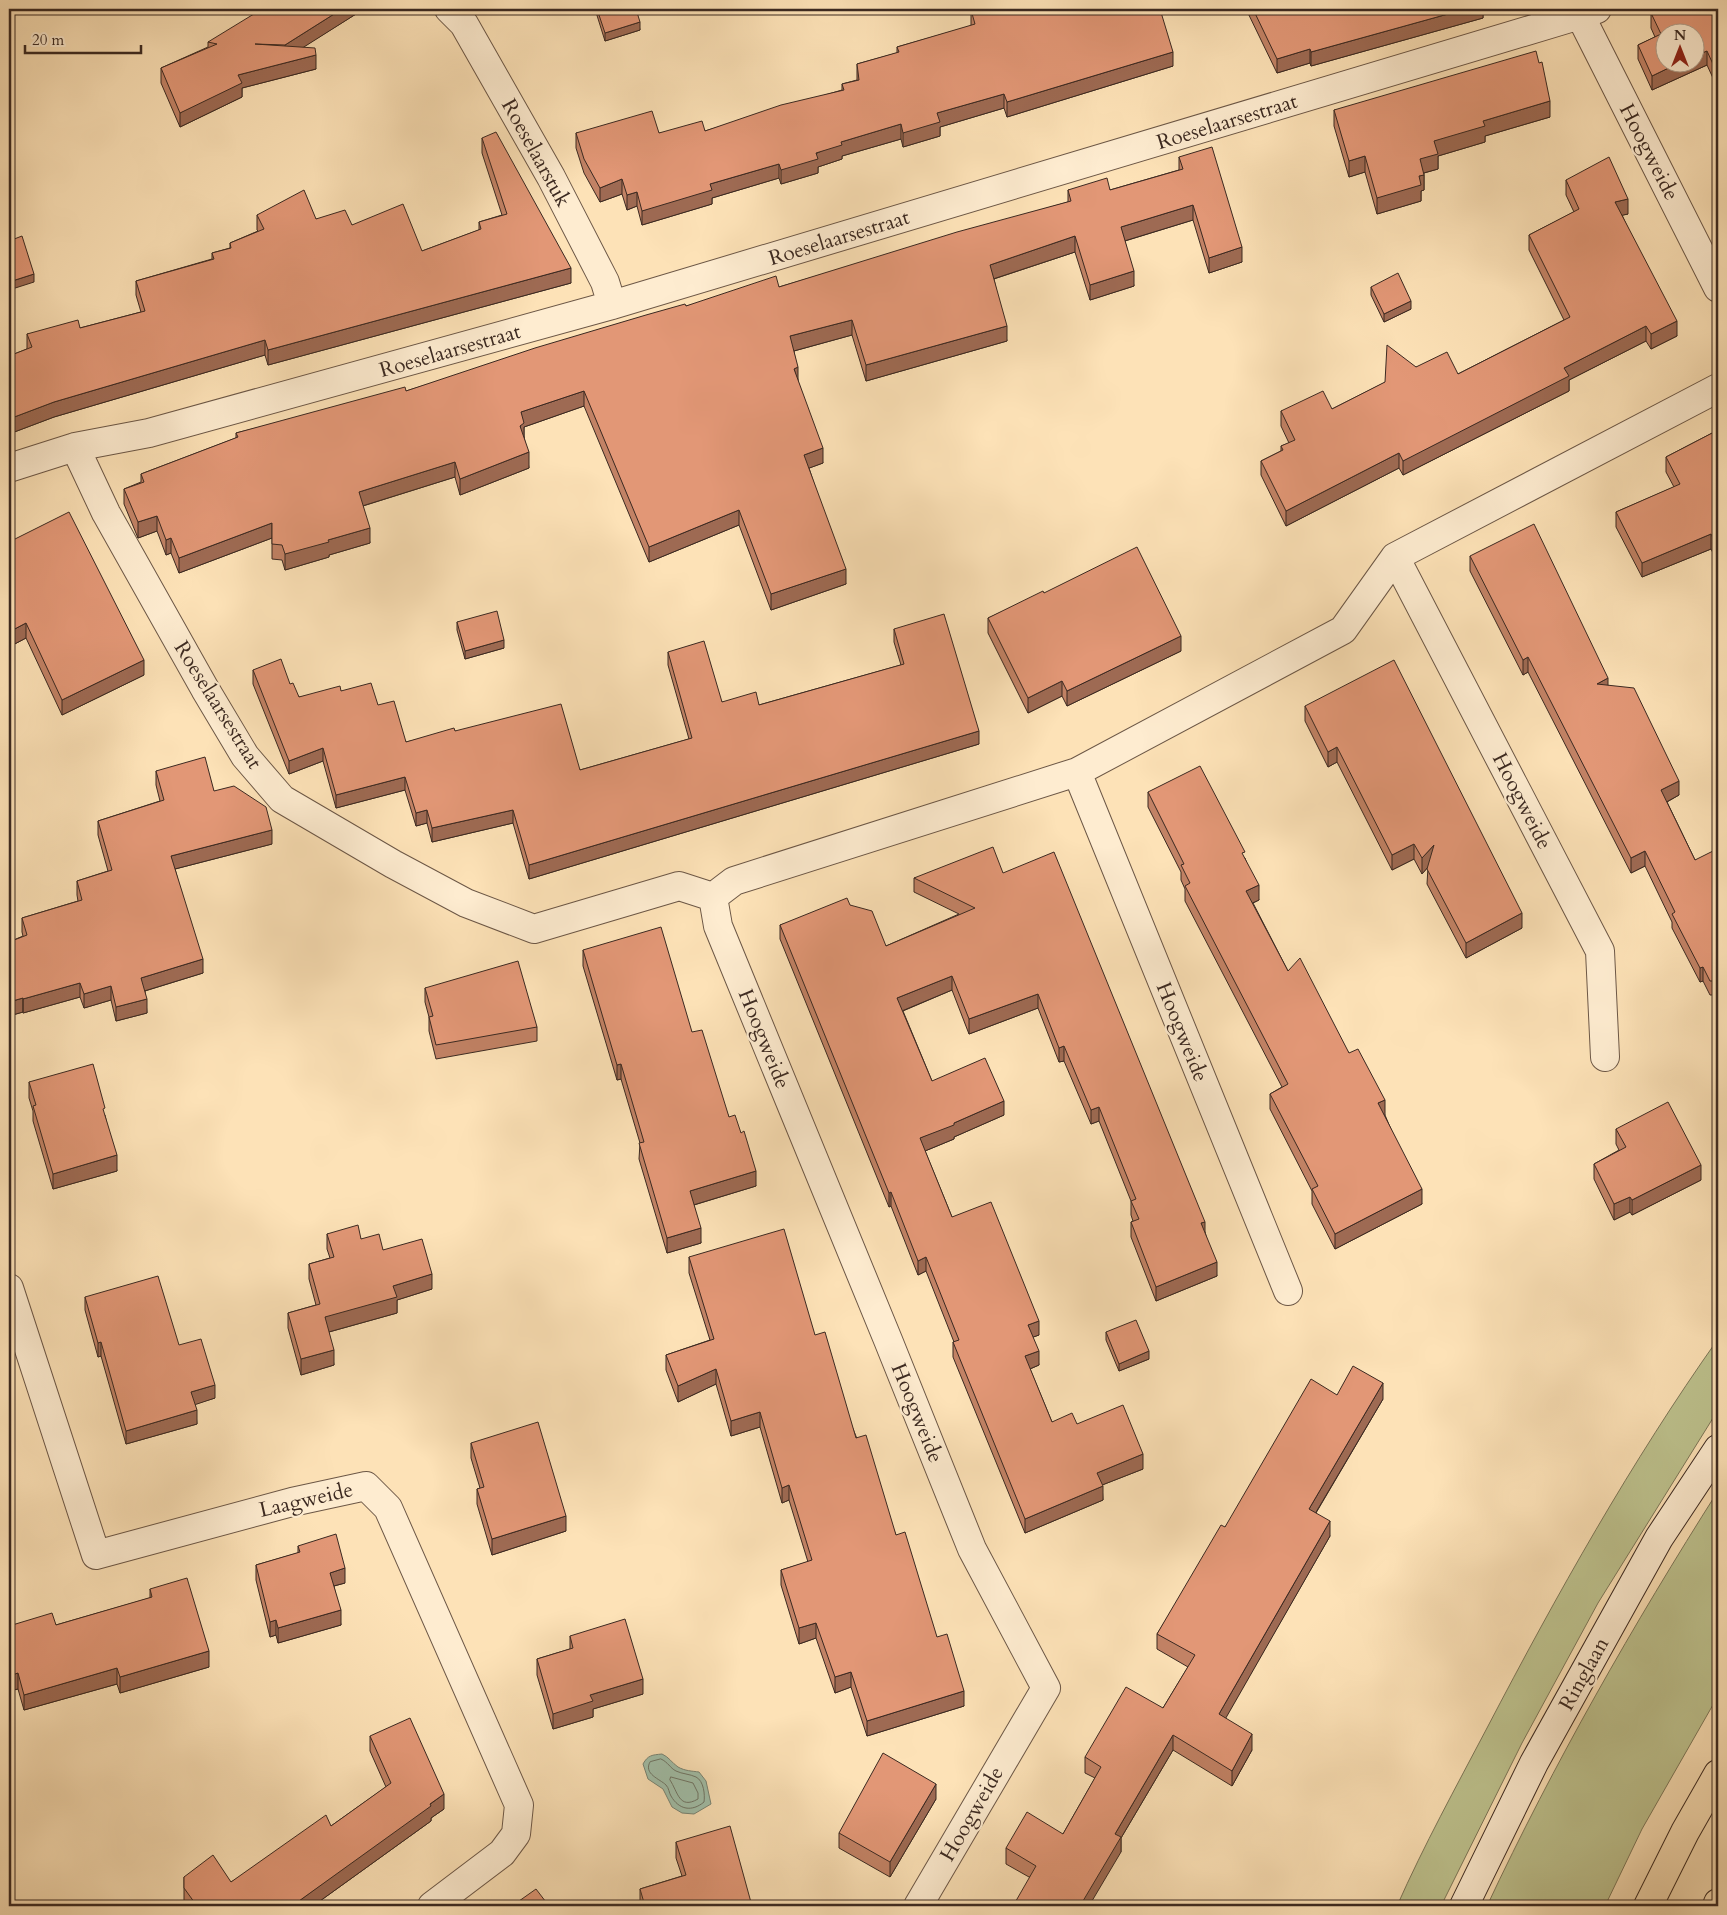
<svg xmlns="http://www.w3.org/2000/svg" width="1727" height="1915" viewBox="0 0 1727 1915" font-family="Cardo,serif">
	<rect width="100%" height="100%" fill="#fde2b7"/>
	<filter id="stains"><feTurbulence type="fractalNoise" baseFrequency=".004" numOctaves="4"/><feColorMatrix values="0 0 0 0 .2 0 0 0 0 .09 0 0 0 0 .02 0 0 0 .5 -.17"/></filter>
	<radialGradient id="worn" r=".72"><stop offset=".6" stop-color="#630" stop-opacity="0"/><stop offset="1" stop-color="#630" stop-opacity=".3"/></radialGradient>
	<path fill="#bec38f" stroke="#7c7658" d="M1718 1339V1410L1598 1603 1522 1743 1441 1906H1397C1424 1845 1456 1787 1487 1728 1557 1594 1631 1462 1718 1339Z
		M1718 1491V1696L1642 1829 1605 1906H1487C1554 1763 1633 1625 1718 1491Z"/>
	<path fill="#a1bfa9" stroke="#788373" d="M662 1754C669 1757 672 1763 678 1767 685 1771 692 1771 699 1772L706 1781 711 1804 694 1814 682 1813 672 1807 663 1789 648 1779 643 1764C648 1755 652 1755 662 1754Z"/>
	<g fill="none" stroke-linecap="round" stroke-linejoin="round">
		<path stroke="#6e7465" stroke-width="1" d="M661 1759C668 1762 670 1768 676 1771 682 1774 690 1774 696 1777 704 1781 705 1795 704 1802 692 1812 679 1810 671 1796 669 1793 669 1788 666 1785 660 1779 643 1774 650 1762Z
			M671 1777 693 1783 698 1793V1799C679 1810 678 1792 670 1780Z"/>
		<g stroke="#6c5746" stroke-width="30">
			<path id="minor" d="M449 9 464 24 551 177 605 282 612 305
				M1580 15 1718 288
				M75 447 106 513 205 689 245 756 282 799 393 864 466 903 534 929 679 886 713 897
				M9 468 75 447 149 433 612 305 1580 15 1597 9
				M1395 557 1600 951 1605 1057
				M1077 772 1288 1291
				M9 1288 96 1555 292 1502 366 1486 388 1508 519 1805 516 1834 502 1853 432 1906
				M918 1906 1046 1688 972 1549 888 1340 718 926 713 897 734 881 1077 772 1343 630 1395 557 1718 388"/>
		</g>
		<g stroke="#3b2921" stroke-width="30">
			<path id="secondary" d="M1464 1906 1534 1763 1659 1538 1718 1449"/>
		</g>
		<g stroke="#3b2921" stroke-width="30">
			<path id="motorway" d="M1648 1906 1685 1832 1718 1774
				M1717 1906 1718 1903"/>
		</g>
		<use href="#minor" stroke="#feecd0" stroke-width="28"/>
		<use href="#secondary" stroke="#feecd0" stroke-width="28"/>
		<use href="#motorway" stroke="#fde2b7" stroke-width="28"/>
	</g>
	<path fill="#c28265" stroke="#3b2921" d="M356 9V14L303 47 316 69 242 88V97L180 127 161 83V68L208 47V42Z
		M595 9H636L640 30 605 41Z
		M1246 9H1483V18L1311 66 1310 63 1277 73Z
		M1718 9V89L1707 65 1652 90 1638 59V45L1655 37 1651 28V13Z
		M971 10 1173 66 1007 117 1004 108 940 127V136L903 147 901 139 842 156V159L818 167V173L781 184 779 178 712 198V204L642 225 637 206 627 210 622 194 600 202 584 173 576 148V133H659L705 131 842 90V84L857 80V64L897 53V47L971 26Z
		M1334 110 1550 117 1485 136V142L1438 156V169L1424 173V190L1421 191V201L1377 214 1365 172 1349 177 1334 126Z
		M482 138 571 283 268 365 265 355 54 417 9 434V356L27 349V334L80 328 141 312 136 295V281L212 259V253L230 248V243L258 231 257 230V215L316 219 352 225 422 251 479 230V222L502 215 482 153Z
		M1179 157 1242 262 1209 273 1193 220 1125 241 1134 286 1090 300 1075 252 994 279 1007 341 866 381 852 335 794 351 798 381 823 463 809 468 846 584 771 610 739 525 649 562 584 406 524 427V436L529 468 460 495 455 477 363 506 370 543 329 555V557L285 570 282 560 272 559V538L179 573 171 553 166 555 157 531 138 538 124 504V489L141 482V474L236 438V433L406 391 686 306 779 287 1068 202V190H1110L1179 170Z
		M1566 180 1628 214 1622 215 1677 336 1651 349 1646 341 1569 380V391L1403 475 1399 468 1286 526 1261 475V461L1281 451V446L1289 443 1281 426V411L1332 409 1416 367 1458 374 1564 320 1529 250V235L1574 212 1566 195Z
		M1371 287 1411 309 1384 322 1371 295Z
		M1718 430V563L1711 549 1642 577 1616 527V512L1674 487 1666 472V457Z
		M9 542 144 675 62 715 26 638 9 647Z
		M1470 556 1608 685 1679 795 1667 802 1695 860 1718 861V995H1710L1703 981 1700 982 1672 928V922L1645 866 1631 873 1528 672 1523 675 1470 571Z
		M1044 593 1181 651 1067 706 1062 696 1028 713 988 633V618Z
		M1718 596V620L1714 612V598Z
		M457 622 504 648 465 659 457 630Z
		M894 629 979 744 529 879 513 823 432 842 427 823 416 826 405 790 336 808 323 761 289 774 253 684V670L290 684 299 697 341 691 378 705 406 742 455 731 580 770 689 739 668 665V652L722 702 759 705 901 665 894 642Z
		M1305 706 1522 928 1466 958 1427 884 1428 867 1422 874 1414 859 1392 870 1337 762 1328 767 1305 721Z
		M156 771 214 791 272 844 175 869 203 973 145 991 147 1013 116 1021 111 1000 84 1008 80 997 23 1013V1012L9 1016V942L23 936 22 932V918L78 901 77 895V881L108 871 98 835V821L160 801 156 785Z
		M1148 792 1245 858 1259 900 1253 903 1288 971 1349 1053 1385 1115 1422 1204 1335 1249 1312 1204V1191L1270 1109V1094L1282 1087 1185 901V889L1181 880V872L1148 807Z
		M1003 873 1205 1232 1217 1276 1156 1301 1131 1237V1222L1133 1221 1131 1215V1201L1099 1121 1091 1124 1064 1061 1059 1062 1038 1008 969 1034 952 990 903 1011 932 1081 1004 1115 954 1137V1139L925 1151 952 1217 1039 1335 1033 1337 1039 1365 1030 1369 1052 1422 1077 1424 1143 1469 1102 1485 1103 1500 1025 1533 953 1357V1342H954L926 1271 918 1275 891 1206 889 1207 780 939V925L850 905 886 946 959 914 914 892V878Z
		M583 950 692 1032 729 1117 756 1186 694 1205 701 1243 667 1253 639 1159 640 1143 621 1079 617 1080 583 966Z
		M425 988 537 1027V1041L436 1059 429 1031V1017L425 1002Z
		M29 1082 105 1115 117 1171 53 1189 33 1121V1111L29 1098Z
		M1718 1082V1110L1716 1109V1094Z
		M1616 1129 1701 1180 1632 1215 1630 1212 1614 1220 1594 1179V1164L1619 1150 1616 1144Z
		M327 1234 361 1239 383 1250 432 1289 397 1300V1313L329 1332 334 1365 301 1375 288 1328V1313L316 1305 309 1279V1264L330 1258 327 1249Z
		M689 1257 815 1335 896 1535 964 1706 867 1736 851 1687 835 1693 816 1638 799 1644 781 1585V1570L808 1562 789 1500 782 1503 760 1427 731 1436 716 1384 678 1402 666 1370V1355L710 1340 689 1273Z
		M85 1297 215 1398 195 1404 197 1424 126 1444 101 1356 98 1357 85 1310Z
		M1106 1332 1149 1359 1119 1371 1106 1340Z
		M1337 1395 1383 1399 1316 1513 1330 1536 1225 1718 1252 1750 1232 1786 1173 1750 1121 1838V1852L1029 1877 1006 1864V1848L1063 1834 1095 1778 1085 1773V1757L1163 1708 1188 1667 1157 1649V1634L1225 1527Z
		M471 1443 566 1531 492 1555 477 1504V1489L480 1488 471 1458Z
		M298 1546 345 1583 334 1586 341 1625 278 1643 276 1635 270 1637 256 1580V1565L298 1553Z
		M150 1589 209 1667 120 1693 117 1684 24 1710 18 1689 9 1691V1626L56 1625 150 1598Z
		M570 1636 643 1694 593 1709V1717L553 1729 537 1675V1659L570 1649Z
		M370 1736 444 1809 431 1818V1821L313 1906H186L184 1903V1877L231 1882 331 1826 386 1787 370 1751Z
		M936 1799 890 1877 839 1848V1833Z
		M676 1842 752 1906H640V1889L682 1876 676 1858Z"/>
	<path fill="#9e6a53" stroke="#3b2921" d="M342 9H356V14L285 59V45Z
		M1466 9H1483V18L1311 66V52Z
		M640 22V30L605 41V33Z
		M1310 49V63L1277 73V59Z
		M1707 51V65L1652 90V76L1681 62H1694V56Z
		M1173 52V66L1007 117V102Z
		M316 55V69L242 88V97L180 127V113L238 75Z
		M1004 94V108L940 127V136L903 147V133L937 113Z
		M1550 101V117L1485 136V142L1438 156V169L1420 174V159L1434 141 1483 121Z
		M901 124V139L842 156V159L818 167V173L781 184V170L841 142Z
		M1365 156V172L1349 177V161Z
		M779 164V178L712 198V204L642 225V211L710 184Z
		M1424 175V190L1421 191V201L1377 214V198L1419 176Z
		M622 179V194L600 202V188Z
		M637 192V206L627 210V195Z
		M1628 199V214L1615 217V202Z
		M1193 205V220L1121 242V227Z
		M1075 236V252L990 280V265Z
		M1242 247V262L1209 273V258Z
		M571 268V283L268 365V350Z
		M1134 271V286L1090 300V285Z
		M34 274V282L9 290V282Z
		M1411 301V309L1384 322V314Z
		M852 320V335L790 352V336Z
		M1677 321V336L1651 349V334Z
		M1007 326V341L866 381V365Z
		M1646 326V341L1569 380V391L1403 475V461L1564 368Z
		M265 340V355L54 417 9 434V419L54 402Z
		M798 367V383L794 369Z
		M584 391V406L524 427V438L520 441 521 412Z
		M823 448V463L804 470V455Z
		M529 452V468L460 495V479Z
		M1399 453V468L1286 526V511Z
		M455 462V477L359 507V492Z
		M739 510V525L649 562V547Z
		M157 516V531L138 538V522Z
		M272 523V538L179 573V558Z
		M370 528V543L329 555V557L285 570V554L328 540Z
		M1711 534V549L1642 577V563Z
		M171 538V553L166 555V540Z
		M846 569V584L771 610V594Z
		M26 623V638L9 647V632Z
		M1181 636V651L1067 706V691Z
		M504 640V648L465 659V651Z
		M1528 657V672L1523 675V660Z
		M144 660V675L62 715V700Z
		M1608 678V693L1597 684Z
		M1062 681V696L1028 713V698Z
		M979 731V744L529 879V865Z
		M1337 747V762L1328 767V752Z
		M323 748V761L289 774V761Z
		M405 777V790L336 808V795Z
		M1679 781V795L1661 805V790Z
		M427 810V823L416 826V813Z
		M513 810V823L432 842V828Z
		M272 830V844L171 870V856Z
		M1414 844V859L1392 870V855Z
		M1434 845V860L1422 874V858Z
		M1645 851V866L1631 873V858Z
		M1259 885V900L1246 906V891Z
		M1522 913V928L1466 958V943Z
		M203 959V973L141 992V978Z
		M1703 967V981L1700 982V968Z
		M952 976V990L897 1013V998Z
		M80 983V997L23 1013V999Z
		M111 986V1000L84 1008V994Z
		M1038 994V1008L969 1034V1019Z
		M23 998V1012L9 1016V1002Z
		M147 999V1013L116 1021V1007Z
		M1064 1046V1061L1059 1062V1048Z
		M621 1064V1079L617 1080V1065Z
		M1385 1100V1115L1378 1118V1103Z
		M1004 1101V1115L954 1137V1139L920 1153V1138Z
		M1099 1107V1121L1091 1124V1110Z
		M117 1155V1171L53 1189V1174Z
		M1701 1165V1180L1632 1215V1200Z
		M756 1171V1186L690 1206V1191Z
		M1422 1189V1204L1335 1249V1234Z
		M891 1192V1206L889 1207V1193Z
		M1630 1197V1212L1614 1220V1204Z
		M1205 1222V1236L1201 1223Z
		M701 1228V1243L667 1253V1238Z
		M926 1257V1271L918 1275V1261Z
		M1217 1262V1276L1156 1301V1287Z
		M432 1274V1289L397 1300V1313L325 1333V1317L393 1286Z
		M1039 1321V1335L1028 1339V1325Z
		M101 1342V1356L98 1357V1343Z
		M334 1350V1365L301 1375V1359Z
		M1039 1351V1365L1025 1371V1356Z
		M1149 1351V1359L1119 1371V1364Z
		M716 1369V1384L678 1402V1386Z
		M1383 1383V1399L1309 1524V1509Z
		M215 1385V1398L191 1406V1392Z
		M197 1410V1424L126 1444V1431Z
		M760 1412V1427L731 1436V1421Z
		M1143 1454V1469L1097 1487V1473Z
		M789 1485V1500L782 1503V1488Z
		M1103 1486V1500L1025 1533V1519Z
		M566 1516V1531L492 1555V1539Z
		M1330 1521V1536L1219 1730V1714Z
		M14 1544V1560L9 1561V1546Z
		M345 1568V1583L330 1587V1573Z
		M341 1610V1625L278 1643V1628Z
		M276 1620V1635L270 1637V1622Z
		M816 1623V1638L799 1644V1628Z
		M209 1651V1667L120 1693V1677Z
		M117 1668V1684L24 1710V1695Z
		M851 1672V1687L835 1693V1677Z
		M18 1673V1689L9 1691V1676Z
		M643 1679V1694L593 1709V1717L553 1729V1714L590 1695Z
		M964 1691V1706L867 1736V1721Z
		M1252 1734V1750L1232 1786V1771Z
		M1173 1735V1750L1121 1838V1852L1089 1906H1080L1115 1834Z
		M936 1784V1799L890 1877V1862Z
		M444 1794V1809L431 1818V1821L313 1906H292Z"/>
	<path fill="#e29776" stroke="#3b2921" d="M262 9H342L285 45 255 44 315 48 316 55 238 75 242 83 180 113 161 68 217 44 208 42Z
		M597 9H636L640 22 605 33Z
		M976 9H1160L1173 52 1007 102 1004 94 937 113 940 122 903 133 901 124 841 142 842 145 816 153 818 159 781 170 779 164 710 184 712 190 642 211 637 192 627 195 622 179 600 188 584 159 576 133 652 111 659 133 702 121 705 131 781 105 844 90 842 84 859 80 857 64 899 52 897 47 975 24 971 10Z
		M1253 9H1466L1311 52 1310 49 1277 59Z
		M1661 9H1718V75L1707 51 1694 56V32H1664V62H1681L1652 76 1638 45 1661 34 1651 13Z
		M1536 51 1539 63 1542 62 1550 101 1483 121 1485 126 1434 141 1438 154 1420 159 1424 175 1419 176 1421 185 1377 198 1365 156 1349 161 1334 110Z
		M496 132 571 268 268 350 265 340 54 402 9 419V356L32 347 27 334 78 320 80 328 145 311 136 281 214 259 212 253 231 248 230 243 264 229 257 215 304 190 316 219 345 210 352 225 403 204 422 251 481 229 479 222 507 214 482 138Z
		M1212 147 1242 247 1209 258 1193 205 1121 227 1134 271 1090 285 1075 236 990 265 1007 326 866 365 852 320 790 336 798 367 794 369 823 448 804 455 846 569 771 594 739 510 649 547 584 391 521 412 524 423 520 426 529 452 460 479 455 462 359 492 370 528 328 540 329 542 285 554 282 545 272 544V523L179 558 171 538 166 540 157 516 138 522 124 489 144 482 141 474 238 437 236 433 405 387 406 391 535 348 646 315 685 304 686 306 776 276 779 287 957 232 1071 201 1068 190 1107 178 1110 190 1183 169 1179 157Z
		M1609 157 1628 199 1615 202 1677 321 1651 334 1646 326 1564 368 1569 376 1403 461 1399 453 1286 511 1261 461 1283 450 1281 446 1295 440 1281 411 1323 391 1332 409 1385 382 1387 345 1416 367 1447 352 1458 374 1570 317 1529 235 1579 209 1566 180Z
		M22 236 34 274 9 282V241Z
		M1398 273 1411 301 1384 314 1371 287Z
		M1718 430V548L1711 534 1642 563 1616 512 1680 484 1666 457Z
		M69 512 144 660 62 700 26 623 9 632V542Z
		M1534 524 1608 678 1597 684 1634 688 1679 781 1661 790 1695 860 1713 851 1718 861V981H1710L1703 967 1700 968 1672 914 1675 912 1645 851 1631 858 1528 657 1523 660 1470 556Z
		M1137 547 1181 636 1067 691 1062 681 1028 698 988 618 1043 591 1044 593Z
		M1718 596V605L1714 598Z
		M497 611 504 640 465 651 457 622Z
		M944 614 979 731 529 865 513 810 432 828 427 810 416 813 405 777 336 795 323 748 289 761 253 670 281 659 290 684 293 683 299 697 340 686 341 691 371 683 378 705 394 701 406 742 454 728 455 731 561 704 580 770 692 738 668 652 704 641 722 702 756 692 759 705 904 664 894 629Z
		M1394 660 1522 913 1466 943 1427 869 1434 845 1422 858 1414 844 1392 855 1337 747 1328 752 1305 706Z
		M205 757 214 791 234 786 266 807 272 830 171 856 203 959 141 978 147 999 116 1007 111 986 84 994 80 983 23 999V998L9 1002V942L27 935 22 918 82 900 77 881 112 870 98 821 164 800 156 771Z
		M1200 766 1245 852 1242 853 1259 885 1246 891 1288 971 1300 958 1349 1053 1358 1049 1385 1100 1378 1103 1422 1189 1335 1234 1312 1189 1318 1186 1270 1094 1288 1084 1185 886 1190 883 1181 865 1184 864 1148 792Z
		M993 847 1003 873 1054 852 1205 1222 1201 1223 1217 1262 1156 1287 1131 1222 1139 1219 1131 1201 1136 1199 1099 1107 1091 1110 1064 1046 1059 1048 1038 994 969 1019 952 976 897 998 932 1081 985 1058 1004 1101 954 1123V1125L920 1138 952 1217 991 1202 1039 1321 1028 1325 1039 1351 1025 1356 1052 1422 1072 1413 1077 1424 1123 1405 1143 1454 1097 1473 1103 1486 1025 1519 953 1342 959 1340 926 1257 918 1261 891 1192 889 1193 780 925 847 898 850 905 872 911 886 946 975 908 914 878Z
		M661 927 692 1032 702 1030 729 1117 735 1115 741 1133 744 1131 756 1171 690 1191 701 1228 667 1238 639 1143 644 1142 621 1064 617 1065 583 950Z
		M518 961 537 1027 436 1045 429 1017 433 1016 425 988Z
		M93 1064 105 1108 103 1109 117 1155 53 1174 33 1106 36 1105 29 1082Z
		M1718 1082V1094H1716Z
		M1668 1102 1701 1165 1632 1200 1630 1197 1614 1204 1594 1164 1626 1147 1616 1129Z
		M358 1225 361 1239 379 1234 383 1250 422 1239 432 1274 393 1286 397 1297 325 1317 334 1350 301 1359 288 1313 320 1304 309 1264 334 1257 327 1234Z
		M784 1229 815 1335 825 1332 856 1438 866 1435 896 1535 905 1532 937 1637 947 1634 964 1691 867 1721 851 1672 835 1677 816 1623 799 1628 781 1570 812 1560 789 1485 782 1488 760 1412 731 1421 716 1369 678 1386 666 1355 714 1339 689 1257Z
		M158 1276 179 1345 201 1339 215 1385 191 1392 197 1410 126 1431 101 1342 98 1343 85 1297Z
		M1136 1320 1149 1351 1119 1364 1106 1332Z
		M1353 1366 1383 1383 1309 1509 1330 1521 1219 1714 1252 1734 1232 1771 1173 1735 1115 1834 1121 1837 1080 1906H1013L1036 1866 1006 1848 1027 1812 1063 1834 1101 1767 1085 1757 1126 1687 1163 1708 1195 1655 1157 1634 1221 1525 1225 1527 1311 1379 1337 1395Z
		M538 1422 566 1516 492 1539 477 1489 484 1487 471 1443Z
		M9 1526 14 1544 9 1546Z
		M336 1534 345 1568 330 1573 341 1610 278 1628 276 1620 270 1622 256 1565 300 1552 298 1546Z
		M187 1578 209 1651 120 1677 117 1668 24 1695 18 1673 9 1676V1626L52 1613 56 1625 152 1597 150 1589Z
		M625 1619 643 1679 590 1695 593 1701 553 1714 537 1659 573 1648 570 1636Z
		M410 1718 444 1794 430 1804 431 1806 292 1906H197L184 1888V1877L213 1855 231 1882 326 1815 331 1826 391 1783 370 1736Z
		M883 1753 936 1784 890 1862 839 1833Z
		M730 1826 752 1906H645L640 1889 686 1875 676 1842Z
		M536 1889 549 1906H512Z"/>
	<g text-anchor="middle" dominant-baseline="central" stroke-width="4.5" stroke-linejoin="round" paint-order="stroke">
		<g font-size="21" fill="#3b2921" stroke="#feecd0">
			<text transform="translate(1227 122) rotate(-17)">Roeselaarsestraat</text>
			<text transform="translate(1649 152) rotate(63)">Hoogweide</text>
			<text transform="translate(536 153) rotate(61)">Roeselaarstuk</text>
			<text transform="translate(839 238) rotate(-17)">Roeselaarsestraat</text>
			<text transform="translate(450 351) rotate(-16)">Roeselaarsestraat</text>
			<text transform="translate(218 705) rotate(58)">Roeselaarsestraat</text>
			<text transform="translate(1522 801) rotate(63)">Hoogweide</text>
			<text transform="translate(1182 1032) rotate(68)">Hoogweide</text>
			<text transform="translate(764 1039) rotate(68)">Hoogweide</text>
			<text transform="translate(917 1413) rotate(68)">Hoogweide</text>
			<text transform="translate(306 1500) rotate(-13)">Laagweide</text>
			<text transform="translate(1584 1674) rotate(-61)">Ringlaan</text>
			<text transform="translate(972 1814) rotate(-60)">Hoogweide</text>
		</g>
	</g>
	<rect width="1727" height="1915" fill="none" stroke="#fde2b7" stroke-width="30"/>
	<rect x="10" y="10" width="1707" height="1895" fill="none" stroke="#3b2921" stroke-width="2.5"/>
	<rect x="15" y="15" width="1697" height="1885" fill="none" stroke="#3b2921"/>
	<g transform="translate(1680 48)"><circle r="24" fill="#feecd0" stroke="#b09e8a"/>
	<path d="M0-4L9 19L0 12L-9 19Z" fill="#8f2418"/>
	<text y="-8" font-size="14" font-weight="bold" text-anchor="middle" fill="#3b2921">N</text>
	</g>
	<path d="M25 45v8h116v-8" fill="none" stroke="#3b2921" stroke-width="2.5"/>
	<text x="32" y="45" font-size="15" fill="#3b2921" stroke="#feecd0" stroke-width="4" paint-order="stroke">20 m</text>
	<rect width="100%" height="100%" filter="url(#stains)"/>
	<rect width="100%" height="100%" fill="url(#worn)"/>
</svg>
